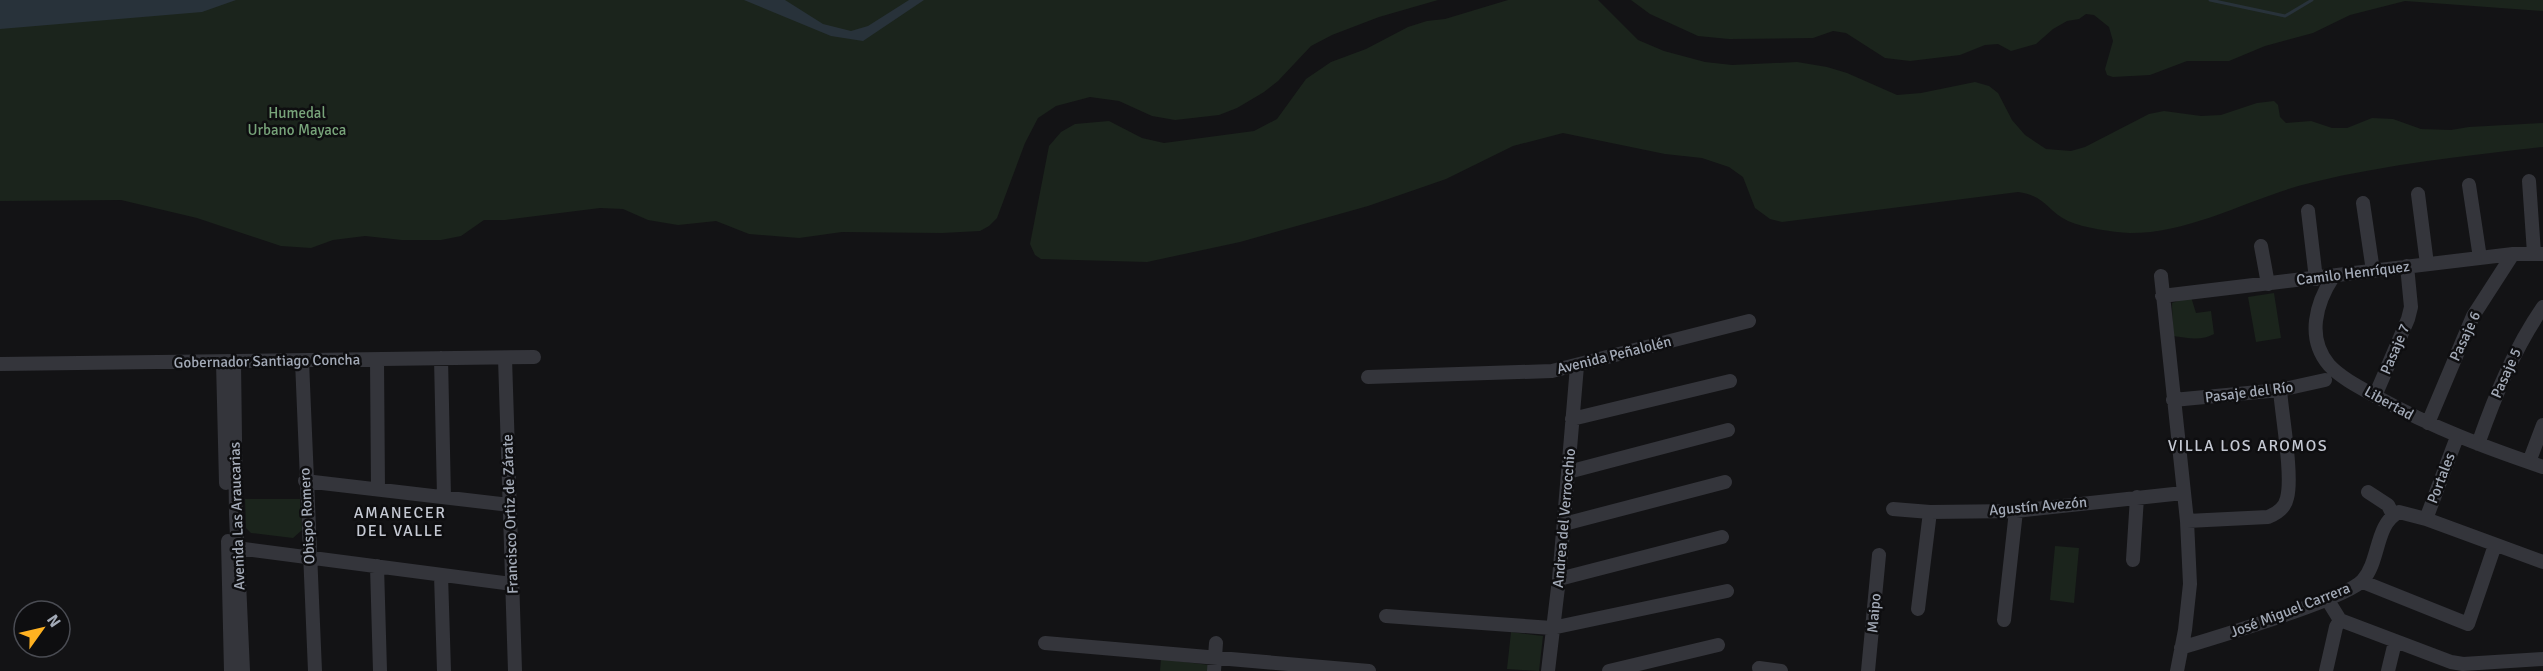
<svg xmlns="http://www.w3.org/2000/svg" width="2543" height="671" viewBox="0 0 2543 671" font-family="Signika,sans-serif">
	<rect width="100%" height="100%" fill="#131315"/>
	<path fill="#1b241c" d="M0 0H1438L1379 17 1332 35 1311 46 1278 81 1264 92 1237 108 1219 115 1175 120 1152 116 1119 101 1090 97 1056 106 1038 118 1025 143 997 218 989 226 980 231 942 233 842 232 799 238 749 234 716 221 678 225 648 220 623 209 600 208 505 220H484L461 236 441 240H402L365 236 333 240 311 248 281 246 197 218 121 200 0 201Z
		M1508 0H1598L1638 40 1664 51 1705 62 1732 65 1797 62 1827 67 1847 73 1897 95 1921 93 1975 82 1989 86 1998 93 2012 120 2025 135 2046 149 2071 151 2085 147 2149 114 2164 111 2201 116 2221 115 2257 103 2274 101 2278 105 2280 117 2286 123 2311 121 2332 128H2347L2372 118 2393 119 2421 129 2451 130 2469 127 2543 123V147C2466 156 2389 164 2314 182 2252 196 2195 233 2130 233 2111 232 2084 228 2068 221 2047 211 2046 196 2018 192L1782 222 1770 219 1755 208 1743 177 1729 167 1702 158 1665 154 1563 133 1513 146 1446 179 1368 206 1240 242 1147 262 1041 259 1035 255 1030 244 1049 146 1061 132 1075 124 1109 121 1142 138 1164 143 1254 131 1277 119 1306 79 1331 62 1366 49 1408 27 1427 21 1445 19Z
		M1631 0H2543V11L2405 1 2350 15 2313 33 2265 46 2229 61H2187L2150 75 2113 77 2107 75 2105 69 2113 41 2109 27 2094 15 2086 14 2079 19 2067 21 2053 29 2036 44 2011 51 1998 44 1985 45 1960 55 1910 61 1885 58 1846 33 1833 31 1813 38 1729 39 1698 36 1650 14Z
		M2274 293 2281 338 2256 342 2248 297Z
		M2191 297 2196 313 2211 311 2214 334C2202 341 2187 338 2173 336L2172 303Z
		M245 499H300L302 530 293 538 251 533 246 528Z
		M2055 546 2079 548 2074 603 2050 600Z
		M1511 632 1543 636 1539 671 1507 669Z
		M1161 659 1209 665V671H1160Z"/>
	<path fill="#28323a" d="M0 0H236L202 12 0 29Z
		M744 0H785L823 24 851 31 868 26 909 0H924L863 41 831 36Z"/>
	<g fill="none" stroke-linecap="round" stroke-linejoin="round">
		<path stroke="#28323a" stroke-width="3" d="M2210 0 2285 16 2312 0"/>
		<path stroke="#34353b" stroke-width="14" d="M2529 181 2534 253
			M2469 185 2480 258
			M2418 194 2427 264
			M2363 203 2373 271
			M2308 211 2316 279
			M2261 246 2268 284
			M2161 276 2187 521 2190 584 2185 630 2177 671
			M2333 277C2316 303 2306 338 2329 365 2342 379 2363 389 2379 398 2434 428 2484 447 2543 467
			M2162 296 2513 254H2543
			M441 358 444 497
			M505 358 515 671
			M377 360 378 489
			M302 361 315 671
			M223 362 226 483
			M234 362 236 514 243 671
			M0 364 534 357
			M1368 377 1552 371 1749 321
			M2375 396 2408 319 2411 307 2407 266
			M2173 400 2280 390 2325 380
			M1572 419 1730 381
			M2428 423 2473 316 2513 254
			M2478 444C2495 396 2514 349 2543 307
			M2529 462 2543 425
			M1568 472 1728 430
			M305 481 510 505
			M2368 492 2388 505 2393 515
			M1893 509 1930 512 2016 511 2183 493
			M2426 519 2457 437
			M2187 521 2268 517C2278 513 2285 508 2287 498 2293 476 2282 416 2280 390
			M1564 524 1725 482
			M228 541 231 671
			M229 547 512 584
			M2133 560 2137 497
			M377 566 380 671
			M441 575 444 671
			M1559 579 1722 537
			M2363 582 2468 624 2495 545
			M2327 599 2340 620 2451 662 2463 664 2543 659
			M1918 609 1930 512
			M1386 616 1552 628 1727 591
			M2004 620 2016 511
			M1045 643 1369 671
			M2181 648C2213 638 2347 599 2363 580 2380 561 2375 524 2399 512L2426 519 2543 562
			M1759 668 1781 671
			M1214 671 1216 643
			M1548 671 1559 579 1577 366
			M1609 671 1718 645
			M1868 671 1879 555
			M2326 671 2336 627 2340 620
			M2388 671 2395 642"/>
	</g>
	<g text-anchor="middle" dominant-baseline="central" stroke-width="5" stroke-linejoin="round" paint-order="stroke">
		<g font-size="15" fill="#78a47a" stroke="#0e0e10">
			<text x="297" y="113">Humedal<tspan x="297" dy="17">Urbano Mayaca</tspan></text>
		</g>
		<g font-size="15" fill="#a3aab7" stroke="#0e0e10">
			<text transform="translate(2353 273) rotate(-7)">Camilo Henríquez</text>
			<text transform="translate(2465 336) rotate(-65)">Pasaje 6</text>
			<text transform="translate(2395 349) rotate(-67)">Pasaje 7</text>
			<text transform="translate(1614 355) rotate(-14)">Avenida Peñalolén</text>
			<text transform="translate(267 361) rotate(-1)">Gobernador Santiago Concha</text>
			<text transform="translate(2506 373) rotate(-66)">Pasaje 5</text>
			<text transform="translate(2249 392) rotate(-7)">Pasaje del Río</text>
			<text transform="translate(2389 403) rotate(29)">Libertad</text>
			<text transform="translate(2441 478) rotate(-69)">Portales</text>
			<text transform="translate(2038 506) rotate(-5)">Agustín Avezón</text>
			<text transform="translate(510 514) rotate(-92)">Francisco Ortiz de Zárate</text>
			<text transform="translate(237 516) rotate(-92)">Avenida Las Araucarias</text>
			<text transform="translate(307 516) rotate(-93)">Obispo Romero</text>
			<text transform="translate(1564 518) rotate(-85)">Andrea del Verrocchio</text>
			<text transform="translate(2290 610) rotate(-21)">José Miguel Carrera</text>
			<text transform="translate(1874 613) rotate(-85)">Maipo</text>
		</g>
		<g font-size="16" letter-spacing="1.5" fill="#c5c9d3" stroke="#0e0e10">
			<text x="2248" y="446">VILLA LOS AROMOS</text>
			<text x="400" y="513">AMANECER<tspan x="400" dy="18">DEL VALLE</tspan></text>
		</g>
	</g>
	<g transform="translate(42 629) rotate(56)"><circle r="28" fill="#0e0e10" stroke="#4a4c53" stroke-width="1.5"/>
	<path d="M0-4.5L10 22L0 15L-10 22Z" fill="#ffb221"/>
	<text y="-9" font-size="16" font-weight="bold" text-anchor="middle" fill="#a3aab7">N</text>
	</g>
</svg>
